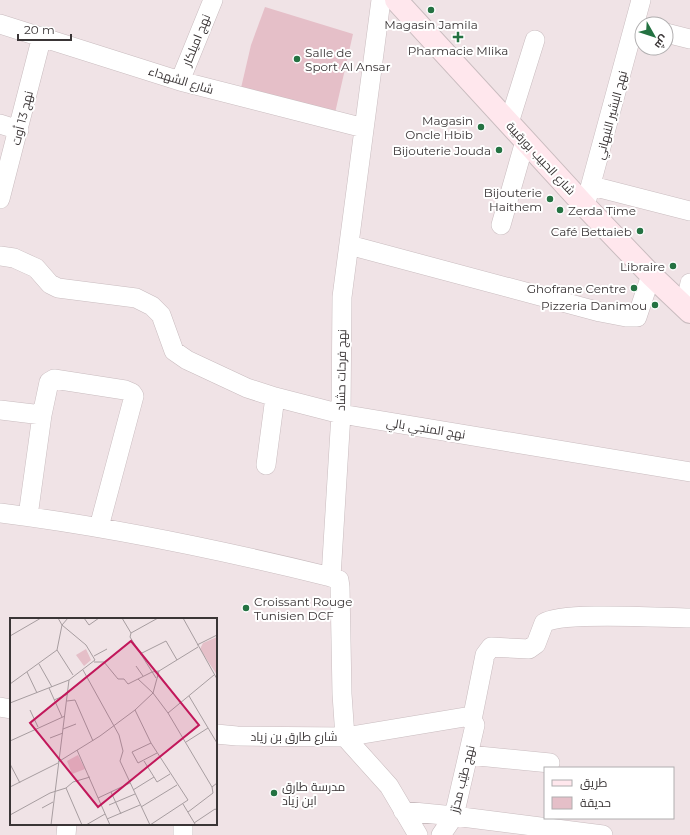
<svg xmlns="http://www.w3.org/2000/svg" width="690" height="835" viewBox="0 0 690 835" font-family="Montserrat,Cairo,sans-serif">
	<rect width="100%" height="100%" fill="#f0e3e6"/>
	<path fill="#e5bfc8" d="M265 7 353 34 335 113 241 88 251 45Z"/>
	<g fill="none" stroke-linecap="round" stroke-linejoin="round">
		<g stroke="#c9bcbf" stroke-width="20">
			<path id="minor" d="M381 0 342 297 341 414 331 577 339 580 340 587 342 694 345 737 465 717 472 720
				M0 24 180 81 364 128
				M666 33 690 39
				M180 81 213 0
				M509 123 535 40
				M0 124 19 130
				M592 186 690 211
				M0 199 42 36
				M585 206 641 0
				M501 225 525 141
				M349 245 600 312 626 317H637L651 275
				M0 256 14 258 36 268 50 284 58 288 136 298 152 306 161 315 174 351 187 360 247 388 275 397 341 414 690 472
				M685 306 690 283
				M0 410 42 415
				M266 465 275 397
				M0 513C112 527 221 550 331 577
				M28 516 42 415 49 382 54 379 125 390 132 393 134 396 99 527
				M0 707 11 709
				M472 720 485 655 491 647 529 649 536 644 544 623C562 611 663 618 690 618
				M216 734 237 736 345 737 389 786 418 835
				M468 755 550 763
				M403 811 454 816 603 835
				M183 824V835
				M66 835 67 824
				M441 835 454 816 475 725 472 720"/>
		</g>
		<g stroke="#c9bcbf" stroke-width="24">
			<path id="secondary" d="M396 0 585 206 651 275 690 312"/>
		</g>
		<use href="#minor" stroke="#fff" stroke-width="19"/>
		<use href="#secondary" stroke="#ffe7ed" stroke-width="22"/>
	</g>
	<g fill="#247242" stroke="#fff" stroke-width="1.5">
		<circle cx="431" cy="10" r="4"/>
		<path d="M456 31h4v4h4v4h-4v4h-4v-4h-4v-4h4z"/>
		<circle cx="297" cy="59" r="4"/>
		<circle cx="481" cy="127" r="4"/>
		<circle cx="499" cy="150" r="4"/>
		<circle cx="550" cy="199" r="4"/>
		<circle cx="560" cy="210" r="4"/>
		<circle cx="640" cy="231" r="4"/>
		<circle cx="673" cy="266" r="4"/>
		<circle cx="634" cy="288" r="4"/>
		<circle cx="655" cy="305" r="4"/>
		<circle cx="246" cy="608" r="4"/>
		<circle cx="274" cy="793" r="4"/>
	</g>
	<g text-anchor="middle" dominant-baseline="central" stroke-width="4" stroke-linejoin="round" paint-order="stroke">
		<g font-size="12" fill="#3a3536" stroke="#fff" text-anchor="end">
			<text x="431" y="24" text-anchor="middle">Magasin Jamila</text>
			<text x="458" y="50" text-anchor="middle">Pharmacie Mlika</text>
			<text x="305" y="52" text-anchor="start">Salle de<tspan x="305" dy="14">Sport Al Ansar</tspan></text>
			<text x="473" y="120">Magasin<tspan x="473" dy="14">Oncle Hbib</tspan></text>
			<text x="491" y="150">Bijouterie Jouda</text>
			<text x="542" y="192">Bijouterie<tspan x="542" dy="14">Haithem</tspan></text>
			<text x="568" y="210" text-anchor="start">Zerda Time</text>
			<text x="632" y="231">Café Bettaieb</text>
			<text x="665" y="266">Libraire</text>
			<text x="626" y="288">Ghofrane Centre</text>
			<text x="647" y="305">Pizzeria Danimou</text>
			<text x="254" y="601" text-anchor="start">Croissant Rouge<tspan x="254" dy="14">Tunisien DCF</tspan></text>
			<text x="282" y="786" text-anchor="start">مدرسة طارق<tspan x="282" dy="14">ابن زياد</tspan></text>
		</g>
		<g font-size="12" fill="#3a3536" stroke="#fff">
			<text transform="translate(196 40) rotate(-68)">نهج اميلكار</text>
			<text transform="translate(181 80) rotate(17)">شارع الشهداء</text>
			<text transform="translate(611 115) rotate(-75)">نهج البشير النبهاني</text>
			<text transform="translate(22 118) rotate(-76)">نهج 13 أوت</text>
			<text transform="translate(541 158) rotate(47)">شارع الحبيب بورقيبة</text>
			<text transform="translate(341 370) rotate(-89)">نهج فرحات حشاد</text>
			<text transform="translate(426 428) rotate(9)">نهج المنجي بالي</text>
			<text x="294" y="736">شارع طارق بن زياد</text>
			<text transform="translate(462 779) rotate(-76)">نهج طيّب محرّز</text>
		</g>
	</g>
	<g transform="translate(10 618)">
		<rect width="207" height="207" fill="#f0e3e6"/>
		<path d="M207 19V57L190 31 193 25ZM76 31 81 42 74 48 66 37ZM68 137 75 151 62 156 57 143Z" fill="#e5bfc8"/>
		<path fill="none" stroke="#a79da0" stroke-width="1" d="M48 0 52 7 58 0M74 0 79 7 89 0M112 0 121 15 148 0M173 0 207 61M52 7 47 32 63 57M121 15 120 19 146 60M0 18 31 0M187 27 207 17M188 29 149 53 143 75 158 95 202 169M130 36 156 23 167 42M84 38 97 31M84 44H94L108 61H114L118 66 142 54 149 53M29 46 42 69M126 48 133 58M73 52 109 117 113 133 110 143 140 207M17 54 27 75M0 66 47 32M39 70 52 99M179 78 207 125M44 82 58 76M57 83 65 82 83 123M0 85 59 62M20 92 28 109M125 92 141 125 178 182 140 207M158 95 204 57M53 111 66 106M40 120 53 115M0 123 55 98M176 124 198 110M141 125 122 134 128 145 147 135M67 132 100 207M48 144 90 118 125 92 143 75 128 61M0 146 10 165M144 159 147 164 160 156M0 169 48 145M56 170 72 207M123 172 144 159 134 143M101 174 111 196M88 180 120 165M173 186 185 206M99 187 125 176M131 189 167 167M32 190 43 184M178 194 203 175 202 169 207 165M0 197 40 175 56 170 63 164 80 159M97 201 130 187M184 205 205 191 207 192M41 207 59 62 85 42 76 27 52 7M76 207 95 196"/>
		<path fill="#c2185b" fill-opacity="0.15" stroke="#c2185b" stroke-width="2" d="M121 23 189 107 88 189 20 105Z"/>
		<rect width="207" height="207" fill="none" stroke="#3a3536" stroke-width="2"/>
	</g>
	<rect x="544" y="767" width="130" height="52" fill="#ffffff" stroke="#b0aeaf"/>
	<rect x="552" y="780" width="20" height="6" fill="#ffe7ed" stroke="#b0aeaf"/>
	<text x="580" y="787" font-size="12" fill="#3a3536">طريق</text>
	<rect x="552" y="797" width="20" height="12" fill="#e5bfc8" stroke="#b0aeaf"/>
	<text x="580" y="807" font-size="12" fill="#3a3536">حديقة</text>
	<g transform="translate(654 36) rotate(129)"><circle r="19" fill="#ffffff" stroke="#b0aeaf"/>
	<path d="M0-3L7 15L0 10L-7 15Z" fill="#247242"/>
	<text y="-6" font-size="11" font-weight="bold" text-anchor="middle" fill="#3a3536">ش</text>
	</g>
	<path d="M18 34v6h53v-6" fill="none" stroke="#3a3536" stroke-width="2"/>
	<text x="24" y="34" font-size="12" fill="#3a3536" stroke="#ffffff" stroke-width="3" paint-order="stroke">20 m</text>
</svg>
